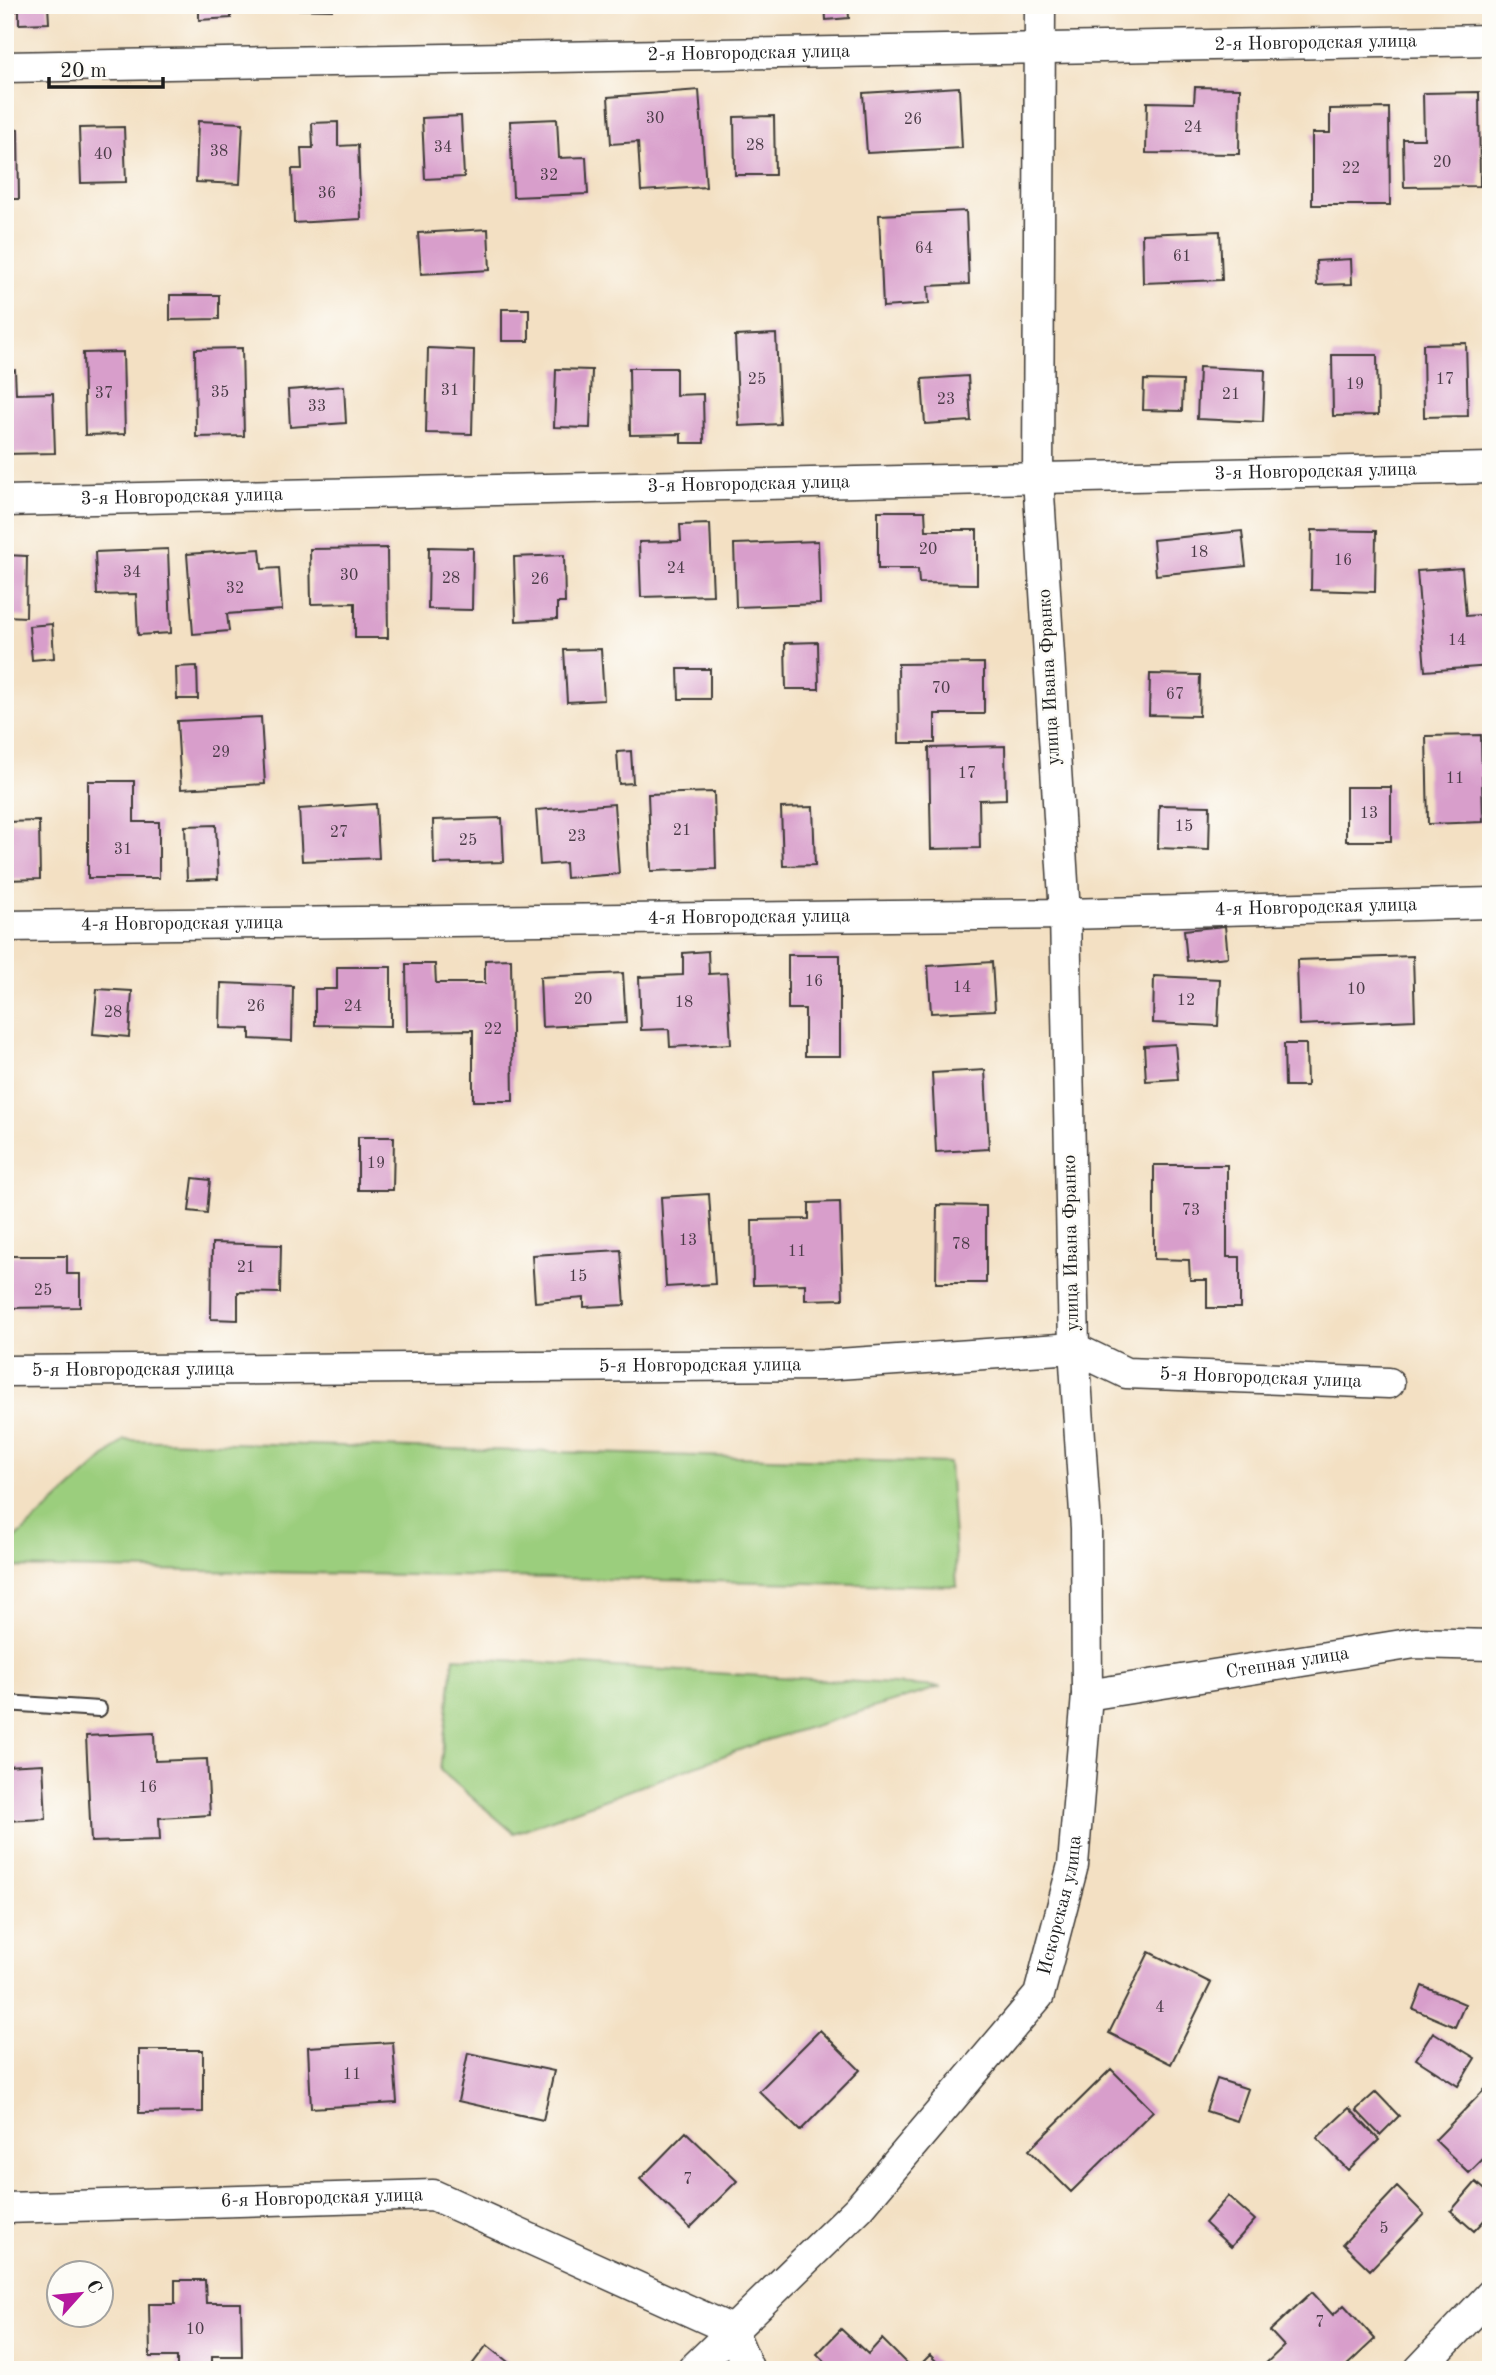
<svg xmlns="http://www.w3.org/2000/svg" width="1496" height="2375" viewBox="0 0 1496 2375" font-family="'Old Standard TT',serif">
	<rect width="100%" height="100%" fill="#fdfcf7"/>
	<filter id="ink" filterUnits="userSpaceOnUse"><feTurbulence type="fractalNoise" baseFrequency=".0143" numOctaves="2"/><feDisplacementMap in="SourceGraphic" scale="14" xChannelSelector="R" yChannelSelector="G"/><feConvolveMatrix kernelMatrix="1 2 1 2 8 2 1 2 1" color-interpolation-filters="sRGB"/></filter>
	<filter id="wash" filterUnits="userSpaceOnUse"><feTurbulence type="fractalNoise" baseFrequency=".00686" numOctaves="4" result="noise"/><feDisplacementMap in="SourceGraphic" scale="28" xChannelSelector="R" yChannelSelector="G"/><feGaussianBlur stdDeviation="1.57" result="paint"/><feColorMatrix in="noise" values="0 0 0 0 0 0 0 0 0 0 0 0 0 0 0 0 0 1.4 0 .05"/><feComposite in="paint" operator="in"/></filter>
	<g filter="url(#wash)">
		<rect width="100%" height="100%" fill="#f3e0c3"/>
		<path fill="#9bce7d" stroke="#5c754c" stroke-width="2" d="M124 1440 949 1463 957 1586 5 1567V1548Z
			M454 1657 941 1687 758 1743 514 1833 440 1770Z"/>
		<g id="blocks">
			<path fill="#d89ecb" d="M5 5H48L49 23 19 24V11H5Z
				M199 5H231V18L199 20Z
				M290 5H332V10L290 9Z
				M825 5H848L849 18 826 20Z
				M959 87 962 148 867 153 863 93Z
				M1195 87 1240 88 1239 154 1146 153 1147 102 1194 103Z
				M699 90 706 187 641 191 638 142 611 144 608 97Z
				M1479 92 1480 186 1404 187 1403 139H1424L1423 93Z
				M1389 108 1390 205H1312V133H1330V109Z
				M461 116 464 177 425 179 422 118Z
				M774 116 775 175H735L734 117Z
				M557 119 559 158 586 157 588 194 513 197 510 121Z
				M198 121 243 123 240 184 196 182Z
				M338 122V146L358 145 361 219 294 223 292 169H302L301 148H313L312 123Z
				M124 127 126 182 81 183 79 128Z
				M18 129 19 199H5V130Z
				M966 211 969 284 928 286 929 304 883 307 879 215Z
				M488 229 490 270 421 274 418 233Z
				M1220 231 1222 280 1143 283 1142 234Z
				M1351 259 1352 284 1317 285 1316 261Z
				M170 295H219V319L170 320Z
				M502 309H529V341H502Z
				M776 334 780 424 739 426 735 336Z
				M1466 343 1468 416 1424 417 1423 344Z
				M242 348 244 436 196 437 195 349Z
				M428 348 474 350 472 434 426 433Z
				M123 352 125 434 85 435 83 353Z
				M1332 355H1377L1378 415 1333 416Z
				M1199 367 1265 370 1263 422 1197 419Z
				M629 368H676V395L703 394 704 443H681V434L630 435Z
				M556 369 592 370 590 428 554 427Z
				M15 370 16 394 53 393 55 453 5 454V371Z
				M968 376 971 421 925 424 922 379Z
				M1144 380 1183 381 1182 411 1143 410Z
				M344 386 346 423 290 427 288 390Z
				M878 511H925L926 530H977V584L919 583 918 569H878Z
				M710 524 713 595 641 597 639 542 681 541 680 525Z
				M1312 530 1376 531 1375 592 1311 590Z
				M1242 531 1246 566 1156 575 1153 540Z
				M818 541 820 604 736 607 734 544Z
				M429 547 473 548 472 610 428 609Z
				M387 548 388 638H355V603L311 604 310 549Z
				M168 549 171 633 138 635 136 594 97 595 95 552Z
				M260 549 262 569 279 568 282 610 227 614 229 631 193 634 187 554Z
				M5 555 27 556 26 617 5 616Z
				M564 555 565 603H557V619L516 621 514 557Z
				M1462 568 1466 616 1491 614V666L1425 671 1417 571Z
				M52 624 54 658 32 660 29 626Z
				M818 642 819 689H786L785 643Z
				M601 649 604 700 567 702 564 650Z
				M984 663V714H935V743H899L898 664Z
				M197 666 198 699H177L176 667Z
				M678 669H710V699H679Z
				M1150 674 1200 675 1199 716 1149 715Z
				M261 717 265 784 181 789 177 721Z
				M1481 735 1483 822 1428 824 1426 736Z
				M1005 746 1006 799 979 800 980 848 931 849 929 748Z
				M631 751 633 783 619 784 617 752Z
				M88 781H134V822H159V878H88Z
				M1346 787H1391V841H1346Z
				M714 792 716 869 651 871 648 794Z
				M376 804 379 858 302 861 299 809Z
				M614 804 619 874 566 878 565 863 540 865 536 810Z
				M1159 805 1210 806 1209 850 1158 848Z
				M813 807 815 865 783 866 781 808Z
				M502 818 504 862 434 864 433 820Z
				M39 821 40 879 5 880V822Z
				M216 825 218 879 187 880 185 826Z
				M1225 926 1228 957 1187 961 1184 930Z
				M708 951 709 974 727 973 731 1044 670 1047 669 1029 641 1030 639 977 683 975V953Z
				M788 955H840V1056H805V1009H788Z
				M1413 956 1415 1020 1299 1025 1297 960Z
				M511 959 513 1101H473V1030L407 1031 406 964H435L436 983H485V960Z
				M992 962 995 1010 931 1013 928 966Z
				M337 967H391V1026L315 1025V989H337Z
				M623 973 626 1023 542 1027 540 977Z
				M1154 976 1220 979 1218 1026 1153 1023Z
				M221 983 293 986 292 1041 250 1039V1029L220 1028Z
				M97 989 132 991 129 1037 93 1034Z
				M1175 1044 1178 1079 1146 1081 1144 1046Z
				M1284 1044H1306L1307 1086H1285Z
				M985 1070 989 1149 936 1152 932 1073Z
				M358 1137H394L393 1190H358Z
				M1154 1165H1227V1257H1240V1308H1207V1280H1190L1189 1260 1154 1259Z
				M193 1178 210 1180 207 1213 189 1211Z
				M709 1194 715 1284 666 1287 661 1197Z
				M840 1202 843 1299 805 1300V1284L753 1285 752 1220 809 1219V1203Z
				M937 1205 986 1206V1283H936Z
				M212 1243 281 1245 280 1293 238 1292V1320L211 1319Z
				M621 1250 625 1305 584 1307V1298L535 1302 532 1255Z
				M5 1256H67V1274H80V1307L5 1308Z
				M154 1733 155 1761 207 1759 210 1815 159 1818 160 1840 91 1842 86 1736Z
				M43 1764 46 1819 5 1821V1766Z
				M1149 1952 1211 1983 1171 2064 1109 2033Z
				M1422 1986 1465 2004 1455 2027 1413 2009Z
				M820 2030 860 2070 800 2131 759 2091Z
				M1433 2032 1475 2058 1458 2086 1416 2059Z
				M393 2042 397 2103 311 2108 308 2047Z
				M139 2050H203V2112L139 2113Z
				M468 2053 554 2071 543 2120 458 2101Z
				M1111 2069 1153 2111 1071 2192 1029 2150Z
				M1217 2079 1248 2089 1237 2121 1206 2111Z
				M1491 2083V2151L1469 2173 1435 2140Z
				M1376 2092 1399 2116 1380 2135 1356 2110Z
				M1349 2108 1379 2140 1348 2170 1317 2138Z
				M686 2132 737 2181 690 2228 640 2179Z
				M1476 2182 1491 2195V2213L1474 2231 1451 2211Z
				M1397 2187 1424 2214 1370 2270 1343 2244Z
				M1228 2196 1255 2220 1231 2247 1205 2223Z
				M175 2280H205L206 2303H241L242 2356H212V2370H177V2357H150L149 2304H175Z
				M1312 2292 1333 2315 1344 2305 1375 2339 1342 2370H1259L1284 2346 1270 2331Z
				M841 2329 868 2354 882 2339 913 2370H833L817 2354Z
				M487 2345 518 2370H468Z
				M930 2355 945 2370H915Z"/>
		</g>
	</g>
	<g filter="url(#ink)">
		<use href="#blocks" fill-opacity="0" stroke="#3c3935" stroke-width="2"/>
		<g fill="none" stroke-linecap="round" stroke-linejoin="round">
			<g stroke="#3c3935" stroke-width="18">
				<path id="lane" d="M5 1703 99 1709"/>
			</g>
			<g stroke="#3c3935" stroke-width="33">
				<g id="street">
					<path id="s1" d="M5 67 1491 40"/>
					<path id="s2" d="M5 501 1491 468"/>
					<path id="s3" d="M5 926 1065 914 1491 903"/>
					<path id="s4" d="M5 1371 823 1365 1074 1348 1126 1373 1389 1383"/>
					<path id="s5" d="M1087 1695 1415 1643 1491 1645"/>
					<path id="s6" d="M5 2208 433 2195 732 2330 749 2370"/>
					<path id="s7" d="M692 2370 859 2208 1039 1995 1073 1865 1087 1695 1086 1528 1074 1348 1065 914 1038 478 1040 5"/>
					<path d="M1419 2370 1491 2294"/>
				</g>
			</g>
			<use href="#lane" stroke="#fff" stroke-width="14"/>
			<use href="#street" stroke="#fff" stroke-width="30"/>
		</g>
	</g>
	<g text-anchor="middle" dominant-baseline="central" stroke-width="5" stroke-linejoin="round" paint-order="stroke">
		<g font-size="16" fill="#4b3c48">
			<text x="655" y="119">30</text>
			<text x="913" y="120">26</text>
			<text x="1193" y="128">24</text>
			<text x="755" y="146">28</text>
			<text x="443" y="148">34</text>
			<text x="219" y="152">38</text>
			<text x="103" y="155">40</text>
			<text x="1442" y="163">20</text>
			<text x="1351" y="169">22</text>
			<text x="549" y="176">32</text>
			<text x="327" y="194">36</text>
			<text x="924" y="249">64</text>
			<text x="1182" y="257">61</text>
			<text x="757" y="380">25</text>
			<text x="1445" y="380">17</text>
			<text x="1355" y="385">19</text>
			<text x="450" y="391">31</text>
			<text x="220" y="393">35</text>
			<text x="104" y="394">37</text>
			<text x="1231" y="395">21</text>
			<text x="946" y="400">23</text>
			<text x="317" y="407">33</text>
			<text x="928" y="550">20</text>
			<text x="1199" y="553">18</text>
			<text x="1343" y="561">16</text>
			<text x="676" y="569">24</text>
			<text x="132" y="573">34</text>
			<text x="349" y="576">30</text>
			<text x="451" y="579">28</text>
			<text x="540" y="580">26</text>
			<text x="235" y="589">32</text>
			<text x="1457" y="641">14</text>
			<text x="941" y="689">70</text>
			<text x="1175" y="695">67</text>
			<text x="221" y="753">29</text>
			<text x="967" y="774">17</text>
			<text x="1455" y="779">11</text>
			<text x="1369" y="814">13</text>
			<text x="1184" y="827">15</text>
			<text x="682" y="831">21</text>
			<text x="339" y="833">27</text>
			<text x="577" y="837">23</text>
			<text x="468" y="841">25</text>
			<text x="123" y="850">31</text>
			<text x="814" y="982">16</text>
			<text x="962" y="988">14</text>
			<text x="1356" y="990">10</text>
			<text x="583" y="1000">20</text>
			<text x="1186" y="1001">12</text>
			<text x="684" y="1003">18</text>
			<text x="256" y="1007">26</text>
			<text x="353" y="1007">24</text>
			<text x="113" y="1013">28</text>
			<text x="493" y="1030">22</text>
			<text x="376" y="1164">19</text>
			<text x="1191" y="1211">73</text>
			<text x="688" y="1241">13</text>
			<text x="961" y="1245">78</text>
			<text x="797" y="1252">11</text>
			<text x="246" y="1268">21</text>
			<text x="578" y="1277">15</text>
			<text x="43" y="1291">25</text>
			<text x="148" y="1788">16</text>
			<text x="1160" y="2008">4</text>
			<text x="352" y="2075">11</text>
			<text x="688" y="2180">7</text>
			<text x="1384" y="2229">5</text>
			<text x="1320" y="2323">7</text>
			<text x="195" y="2330">10</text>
		</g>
		<g font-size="19" fill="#1c1c1c" stroke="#fdfcf7">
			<text stroke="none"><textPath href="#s1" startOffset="1311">2-я Новгородская улица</textPath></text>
			<text stroke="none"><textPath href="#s1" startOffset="744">2-я Новгородская улица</textPath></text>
			<text stroke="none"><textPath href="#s2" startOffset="1311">3-я Новгородская улица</textPath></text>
			<text stroke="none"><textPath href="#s2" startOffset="744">3-я Новгородская улица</textPath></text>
			<text stroke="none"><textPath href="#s2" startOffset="177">3-я Новгородская улица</textPath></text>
			<text transform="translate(1050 677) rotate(-93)">улица Ивана Франко</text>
			<text stroke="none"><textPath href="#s3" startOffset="1311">4-я Новгородская улица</textPath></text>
			<text stroke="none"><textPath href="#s3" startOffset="744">4-я Новгородская улица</textPath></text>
			<text stroke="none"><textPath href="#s3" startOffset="177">4-я Новгородская улица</textPath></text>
			<text transform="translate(1072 1243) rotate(-91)">улица Ивана Франко</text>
			<text stroke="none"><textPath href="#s4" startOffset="695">5-я Новгородская улица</textPath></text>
			<text stroke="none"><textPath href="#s4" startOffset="128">5-я Новгородская улица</textPath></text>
			<text stroke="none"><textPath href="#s4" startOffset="1262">5-я Новгородская улица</textPath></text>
			<text stroke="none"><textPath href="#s5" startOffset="203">Степная улица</textPath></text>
			<text stroke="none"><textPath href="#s7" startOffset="604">Искорская улица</textPath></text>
			<text stroke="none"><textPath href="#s6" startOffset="317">6-я Новгородская улица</textPath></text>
		</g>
	</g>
	<rect width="1496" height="2375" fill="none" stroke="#fdfcf7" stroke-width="28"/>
	<g transform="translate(80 2294) rotate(63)"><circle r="33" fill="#fdfcf7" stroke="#a3a29f" stroke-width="2"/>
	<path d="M0-5L12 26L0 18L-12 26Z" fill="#b5179e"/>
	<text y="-10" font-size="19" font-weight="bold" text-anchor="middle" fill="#1c1c1c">С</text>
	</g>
	<path d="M49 77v10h114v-10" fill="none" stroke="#1c1c1c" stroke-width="3.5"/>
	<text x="60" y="77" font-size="21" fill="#1c1c1c" stroke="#fdfcf7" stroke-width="5" paint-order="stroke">20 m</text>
</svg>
